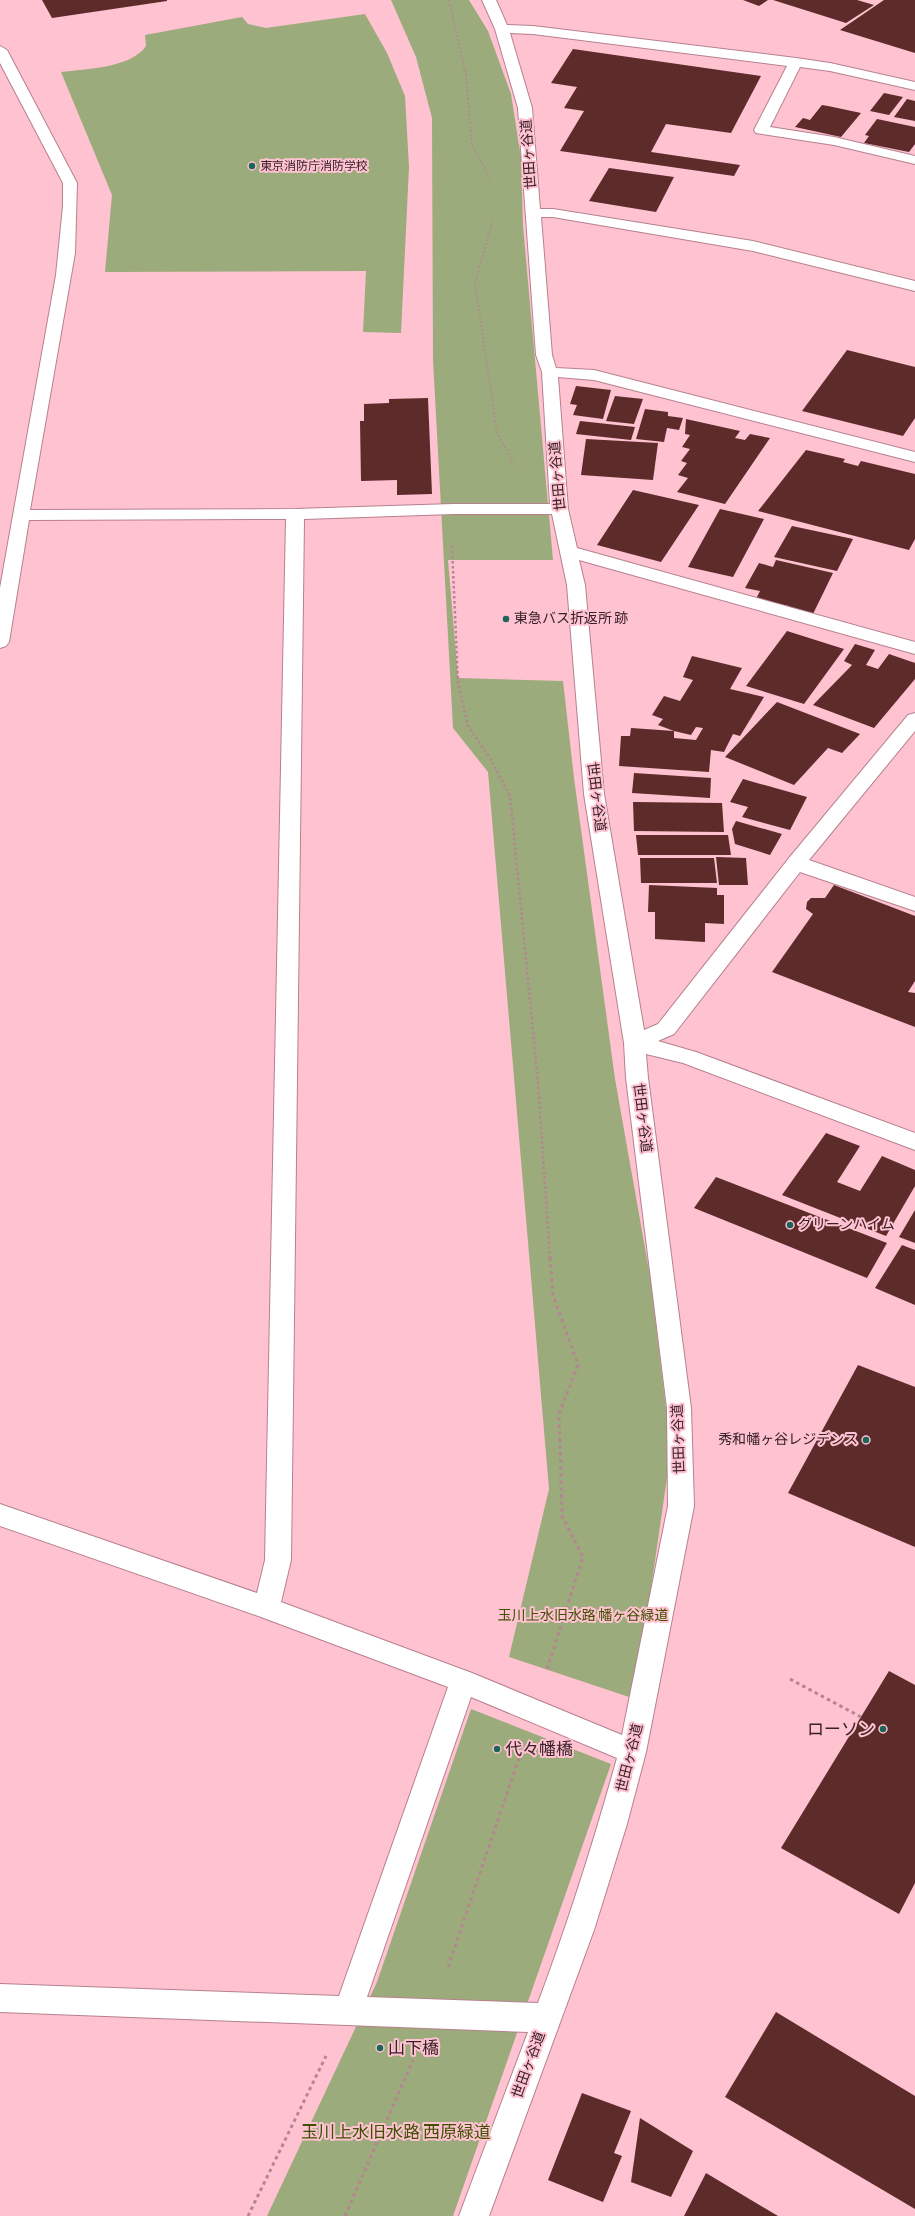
<svg xmlns="http://www.w3.org/2000/svg" width="915" height="2216" viewBox="0 0 915 2216" font-family="'Alegreya Sans','Noto Sans JP',sans-serif">
	<rect width="100%" height="100%" fill="#fec2d1"/>
	<path fill="#9cab7b" d="M391 0H469L488 31 511 94 521 158 523 226 553 560H448L458 678 563 681 574 778 615 1079 650 1276 671 1450 635 1699 509 1657 549 1489 488 772 453 728 433 360 432 118 416 57Z
		M365 14 387 53 405 96 409 167 401 333 363 332 366 271 105 272 112 195 61 72C86 69 131 68 146 46L145 35 242 17 248 24 266 28Z
		M471 1709 611 1764 453 2216H267L377 1982Z"/>
	<path fill="#5c2b2a" fill-rule="evenodd" d="M42 0H167V1L52 18Z
		M743 0H768L759 6Z
		M773 0H857L874 5 846 23Z
		M884 0H915V53L840 30Z
		M573 49 761 76 731 133 666 124 651 152 740 165 734 176 560 151 584 111 564 108 577 87 551 83Z
		M884 93 903 97 889 115 870 111Z
		M907 99 915 101V121L894 117Z
		M822 105 828 106 861 113 841 137 795 127 803 118 810 120Z
		M877 119 915 127V144L909 152 864 143 869 136 865 135Z
		M609 168 674 177 656 212 589 201Z
		M847 350 915 367V418L903 436 802 411Z
		M576 386 611 390 603 419 573 415 577 405 570 404Z
		M615 396 643 399 634 424 606 421Z
		M428 398 432 494 397 495V480L361 481 360 421H364V404L389 403V399Z
		M645 409 668 412V416L683 418 679 430 667 428 664 442 636 439Z
		M686 419 740 431 735 438 745 440 750 434 770 438 725 504 677 492 688 478 678 475 687 463 681 461 690 449 682 447 690 435 685 434Z
		M580 421 635 427 631 440 576 434Z
		M586 439 658 443 653 480 581 475Z
		M806 450 845 459 843 462 858 466 861 461 915 474V539L909 550 758 511Z
		M633 490 699 505 661 562 597 545Z
		M720 509 764 519 733 577 688 567Z
		M792 526 853 539 837 571 774 557Z
		M776 560 833 573 812 616 787 610 789 606 756 599 760 591 745 588 759 563 773 567Z
		M787 631 844 649 804 704 746 686Z
		M855 644 875 650 866 665 878 669 889 654 915 663V679L874 728 813 705 852 665 844 661Z
		M692 656 742 668 730 689 764 697 740 736 733 734 724 752 711 750 709 772 619 766 621 736H630L631 728 674 731 658 725 663 719 652 715 664 696 680 701 693 680 683 677ZM696 727 703 728 696 740 674 738V731L691 735Z
		M777 702 860 734 842 753 828 748 794 785 725 757Z
		M634 773 711 778 710 798 632 793Z
		M743 779 807 797 790 830 742 817 748 807 730 802Z
		M633 802 722 803 724 832 634 831Z
		M736 821 782 834 770 855 735 844 732 829Z
		M636 835H728L731 855H638Z
		M716 857 746 858 748 885H719Z
		M640 858H714L717 883H641Z
		M649 885 717 888V895H724V924L705 923V942L655 939V912H648Z
		M834 885 915 916V981L908 992 915 993V1027L772 972 813 914 806 909 807 902 811 898H825Z
		M826 1133 860 1146 837 1182 860 1191 882 1156 915 1170V1186L886 1236 782 1195Z
		M716 1177 887 1243 867 1278 694 1208Z
		M915 1210V1243L899 1237Z
		M902 1245 915 1250V1305L875 1288Z
		M858 1365 915 1387V1547L788 1493Z
		M889 1671 915 1685V1883L899 1914 781 1848Z
		M776 2012 915 2096V2209L725 2097Z
		M582 2093 631 2111 614 2153 622 2156 603 2202 548 2180Z
		M640 2118 693 2151 671 2197 631 2182Z
		M706 2173 778 2216H684Z"/>
	<g fill="none" stroke-linecap="round" stroke-linejoin="round">
		<g stroke="#b7808e" stroke-width="2">
			<path id="minor" d="M482 0H496L507 25 533 26 796 58 830 63 915 82V90L830 71 800 67 770 127 834 137 915 156V164L834 145 756 133 754 130 787 66 533 34 510 33 532 108 540 209H553L753 241 915 281V291L753 251 553 217H541L552 355 556 368 594 370 915 452V462L594 380 558 377 568 509 577 548 915 642V654L579 560 585 585 604 794 644 1030 658 1024 789 858 908 715 915 713V731L809 860 915 897V911L800 872 674 1034 658 1041 696 1052 915 1133V1150L683 1063 646 1054 648 1078 691 1408 694 1506 646 1752 627 1824 594 1930 489 2216H459L528 2032 0 2012V1984L339 1996 448 1687 261 1617 0 1526V1504L257 1593 265 1560 286 519 29 520 9 642 6 646 0 648V588L56 275 63 206V183L0 63V46L7 50 77 183 75 253 30 510 295 509 453 504H550L542 372 536 355 518 108 495 29ZM453 514H552L567 585 584 794 624 1043 626 1078 667 1408 668 1506 622 1735 472 1673 281 1602 291 1560 304 519ZM471 1697 617 1758C594 1841 568 1923 538 2003L367 1997Z"/>
		</g>
		<path stroke="#b48691" stroke-width="1.5" stroke-dasharray="2 2" stroke-linecap="butt" d="M449 0 466 76 472 145 490 179
			M493 220 475 283 497 432 514 465"/>
		<path stroke="#b48691" stroke-width="2.5" stroke-dasharray="2.5 2.5" stroke-linecap="butt" d="M452 546 458 683 468 726 490 758 510 796 538 1083 550 1258"/>
		<path stroke="#b48691" stroke-width="3" stroke-dasharray="3.5 3.5" stroke-linecap="butt" d="M547 1669 583 1557 562 1516 559 1414 578 1365 553 1295 550 1257
			M790 1679 861 1717
			M448 1967 521 1752
			M248 2216 326 2056
			M345 2216 413 2060"/>
		<use href="#minor" fill="#fff" fill-rule="evenodd"/>
	</g>
	<g fill="#1a645a" stroke="#fec2d1" stroke-width="1.5">
		<circle cx="252" cy="166" r="4"/>
		<circle cx="506" cy="619" r="4"/>
		<circle cx="790" cy="1225" r="4"/>
		<circle cx="866" cy="1440" r="4"/>
		<circle cx="883" cy="1729" r="4"/>
		<circle cx="497" cy="1749" r="4"/>
		<circle cx="380" cy="2048" r="4"/>
	</g>
	<g text-anchor="middle" dominant-baseline="central" stroke-width="4" stroke-linejoin="round" paint-order="stroke">
		<g font-size="12" fill="#372026" stroke="#fec2d1" text-anchor="start">
			<text x="260" y="166">東京消防庁消防学校</text>
		</g>
		<g font-size="14" fill="#372026" stroke="#fec2d1">
			<text transform="translate(529 154) rotate(-94)">世田ヶ谷道</text>
			<text transform="translate(558 476) rotate(-95)">世田ヶ谷道</text>
			<text transform="translate(596 797) rotate(83)">世田ヶ谷道</text>
			<text transform="translate(642 1118) rotate(83)">世田ヶ谷道</text>
			<text transform="translate(679 1439) rotate(-92)">世田ヶ谷道</text>
			<text transform="translate(630 1758) rotate(-76)">世田ヶ谷道</text>
			<text transform="translate(529 2065) rotate(-70)">世田ヶ谷道</text>
		</g>
		<g font-size="14" fill="#372026" stroke="#fec2d1" text-anchor="start">
			<text x="514" y="619">東急バス折返所 跡</text>
			<text x="798" y="1225">グリーンハイム</text>
			<text x="858" y="1440" text-anchor="end">秀和幡ヶ谷レジデンス</text>
		</g>
		<g font-size="14" fill="#3f5000" stroke="#fec2d1">
			<text x="583" y="1616">玉川上水旧水路 幡ヶ谷緑道</text>
		</g>
		<g font-size="17" fill="#372026" stroke="#fec2d1" text-anchor="start">
			<text x="875" y="1729" text-anchor="end">ローソン</text>
			<text x="505" y="1749">代々幡橋</text>
			<text x="388" y="2048">山下橋</text>
		</g>
		<g font-size="17" fill="#3f5000" stroke="#fec2d1">
			<text x="396" y="2132">玉川上水旧水路 西原緑道</text>
		</g>
	</g>
</svg>
